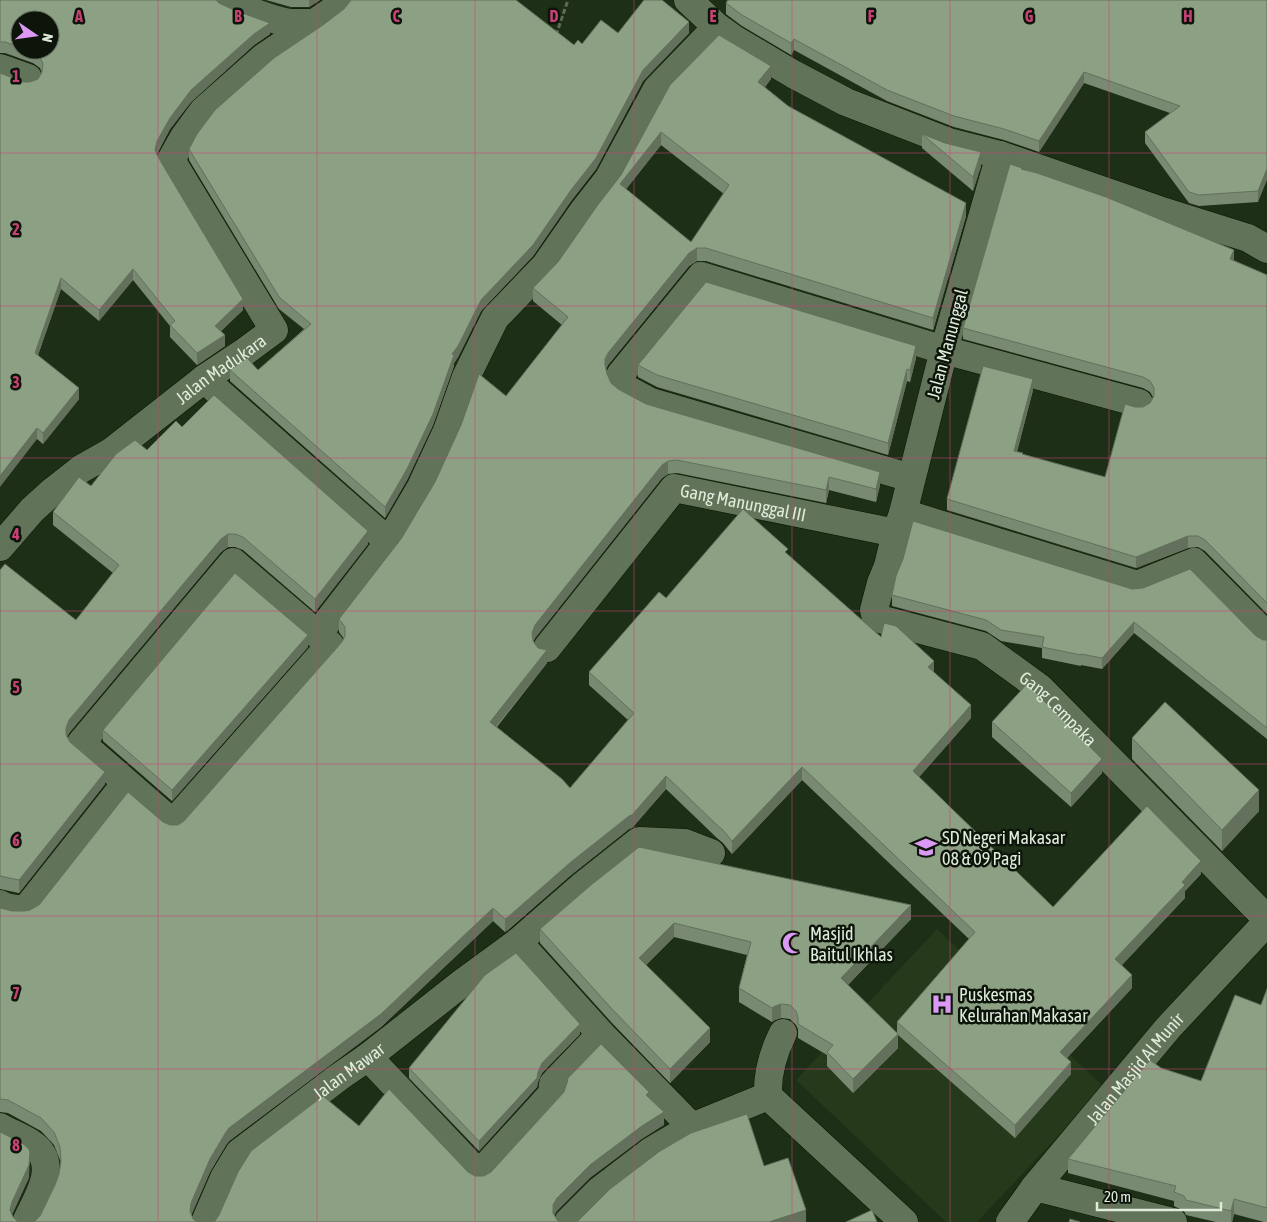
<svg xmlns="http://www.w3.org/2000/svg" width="1267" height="1222" viewBox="0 0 1267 1222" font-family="'Asap Condensed',sans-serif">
	<rect width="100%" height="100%" fill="#1e2f17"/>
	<path fill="#25391b" d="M937 929 1104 1087 977 1222H946L796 1080Z"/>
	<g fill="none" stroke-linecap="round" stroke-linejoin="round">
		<g stroke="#081702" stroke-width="29">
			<g id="minor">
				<path d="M226 0C241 8 274 21 290 23 298 23 307 23 315 23"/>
				<path d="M688 0 717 27 734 39 793 74 846 102 949 142 1000 155 1159 210 1248 238 1267 249"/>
				<path d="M0 68 28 78"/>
				<path id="s1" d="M1000 155 944 350 903 513 896 533 888 566 881 583 874 610 876 618 982 646 1040 688 1267 919"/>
				<path d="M204 379 389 542 421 487 447 431 466 377 495 318 545 266 584 210 609 178 657 89 717 27"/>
				<path d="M911 478 651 402 625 388 621 380 620 375 701 276 944 350 1139 403"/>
				<path d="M903 513 1137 585 1194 562 1267 636"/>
				<path id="s2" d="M0 547 32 510 53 491 81 469 111 452 204 379 243 353 274 330 171 160 184 137 203 111 264 57 332 11 340 0"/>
				<path d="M233 562 330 645 173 823 81 743Z"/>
				<path d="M318 634 389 542"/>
				<path id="s3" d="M547 648 674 488 896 533"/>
				<path d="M0 904C8 909 18 910 27 908L126 783"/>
				<path d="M518 942 601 1034 692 1127"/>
				<path d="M783 1033C773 1053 767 1073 768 1096L904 1222"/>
				<path d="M368 1057 479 1174 552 1094 553 1084 601 1034"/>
				<path d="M0 1127C10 1133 22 1137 32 1144 61 1164 37 1198 26 1222"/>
				<path d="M1035 1187 1173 1222"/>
				<path id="s4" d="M205 1222 224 1178 239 1153 339 1077 368 1057 462 983 518 942 581 887 639 841 685 843 711 853"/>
				<path d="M568 1222 600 1190 651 1151 692 1127 768 1096"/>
				<path id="s5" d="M1010 1222 1035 1187 1168 1028 1267 922"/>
			</g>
		</g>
		<path stroke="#5d6c57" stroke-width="3" stroke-dasharray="5 2.5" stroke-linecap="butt" d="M556 35 568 0"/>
		<use href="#minor" stroke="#617459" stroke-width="28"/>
	</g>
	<path fill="#788a71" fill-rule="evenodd" d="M0 0 219 3 270 34 254 45 191 102 170 129 157 154 243 310 221 331 225 346 197 365 170 337V326L133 280 99 321 61 289 38 355 79 399 43 444 37 439 23 82H30L38 79 42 73 40 68 33 63 5 53H0ZM20 20 50 50H20Z
		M266 0H320L309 7H291Z
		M1267 0 1258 202 1199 206 1189 203 1145 143V132L1170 113 1084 83 1039 152 1004 140 954 127 887 101 794 50 791 55 742 26 726 14V3Z
		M344 9 574 45 582 44 618 33H689L643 81 596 169 571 201 533 256 481 311 458 357 454 363V366L433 425 407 480 385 518 230 381V370H258L304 329 279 309 189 160V149L323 25Z
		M771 79 765 87 788 106 966 216 933 330 706 261H697L689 266 608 365 606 369 607 374 611 383 618 389 646 404 880 485 876 502 829 490 826 503 677 473 668 474 662 478 535 638 533 642 547 663 497 727 570 788 628 720 589 685V672L666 598 788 555 881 637 934 673 971 718 919 777 1053 907 1201 874 1185 891V898L1122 965 1132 988 1067 1058 1071 1074 1015 1138 898 1035V1048L853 1093 827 1066V1055L798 1038V1029L796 1025 790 1019 781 1018 775 1020 772 1022 739 1002V988L747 955 674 937 646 965 710 1042 670 1083 612 1023 540 943V929L591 885 911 919 848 985 897 1034V1022L969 939 802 780 732 854 723 843 717 838 666 789 632 828 629 829 571 875 508 930 505 932 493 921 381 1027 229 1141 226 1145 210 1172 191 1215 193 1219 40 1216 55 1185 59 1174 61 1164 60 1160 54 1145 41 1131 8 1113 0 1112V908L12 911H25L30 910 163 822 170 825H178L184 821 342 642 344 639 339 632V619L401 539 506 396 562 325 533 301V288L558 262 621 175 670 85ZM661 145 724 194 691 242 626 189Z
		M922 134 981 166 973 191 922 148Z
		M1022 169 1267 275V614L1205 551 1198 547 1188 548 1136 568 947 510V499L1033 390 1017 452 1023 455 1105 477 1135 407H1143L1150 403 1153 397 1150 392 1143 388 963 339V328Z
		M916 358 910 382 907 381 888 455 657 387 638 377V365Z
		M182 427 368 544 315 612 243 550 235 547H228L221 552 69 733 67 737 70 742 105 784 19 893 0 889V570L76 620 113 573 53 525V512L91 486Z
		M896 576 1256 636 1263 640H1267V739L1134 633 1102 669 1081 665V666L1042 658V648L1001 641 986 631 892 606V595Z
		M308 647 172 801 103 741V730Z
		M992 722 1102 773 1071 807 992 737Z
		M1132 738 1259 811 1222 851 1132 759Z
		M1267 989V1222H1264L1234 1214 1232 1222H1216L1186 1215 1184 1211 1174 1206V1201L1068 1173V1159L1161 1068 1201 1081 1261 1005Z
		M580 1034 542 1073 538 1082 537 1087 479 1151 409 1078V1068Z"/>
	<path fill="#62705c" d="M309 0H320L309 7Z
		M689 22V33L643 81 596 169 571 201 533 256 481 311 458 357 454 363V366L433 425 407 480 385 518V507L452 354 481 300 643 70Z
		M270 23V34L254 45 191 102 170 129 157 152 155 161V150L157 141 170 118 191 90 254 34Z
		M794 39V50L791 55V43Z
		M771 66V79L758 95V82Z
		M1084 72V83L1039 152V141Z
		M661 132V145L620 197V184Z
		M981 152V166L973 191V177Z
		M1267 169V180L1258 202V191Z
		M966 203V216L933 330V318Z
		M697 248V261L689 266 608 365 605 372V359L608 353 689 253Z
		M1234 250V261L1230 259Z
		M133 269V280L99 321V310Z
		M61 278V289L35 364V353Z
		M243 299V310L215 337V326Z
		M225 335V346L197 365V353Z
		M916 346V358L910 382V370Z
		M907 369V381L888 455V443Z
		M1033 379V390L1014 462V451Z
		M79 388V399L43 444V433Z
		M37 428V439L0 487V476Z
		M668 461V474L662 478 535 638 532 646V633L535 625 662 465Z
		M880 472V485L876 502V489Z
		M829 477V490L826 503V490Z
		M368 531V544L315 612V599Z
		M228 534V547L221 552 69 733 66 741V728L69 720 221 539Z
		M1188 536V548L1136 568V557Z
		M1134 622V633L1102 669V658Z
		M308 635V647L172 801V790Z
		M547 650V663L490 734V722Z
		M934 661V674L928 667Z
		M971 705V718L913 784V771Z
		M1102 759V773L1071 807V793Z
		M802 767V780L732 854V841Z
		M105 772V784L19 893V880Z
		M666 776V789L632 828 629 829 571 875 505 932V919Z
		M1259 790V811L1222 851V830Z
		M1201 861V874L1185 891V898L1115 972V959L1182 882Z
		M911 905V919L841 992V978Z
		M493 908V921L381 1027 229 1141 226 1145 210 1172 191 1216 190 1211 191 1203 210 1159 226 1132 229 1128Z
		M674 923V937L639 972V958Z
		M1132 975V988L1060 1065V1052Z
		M781 1004V1018L775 1020 772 1022V1008L775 1006Z
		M580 1024V1034L542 1073 538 1082 537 1087 479 1151V1141L538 1072 542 1063Z
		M710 1028V1042L670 1083V1069Z
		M898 1034V1048L853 1093V1079Z
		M1071 1062V1074L1015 1138V1125Z
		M664 1112V1125L642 1139 590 1178 557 1211 553 1218V1205L557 1198 590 1165 642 1126Z
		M30 1152 29 1178 12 1215 10 1210 12 1202Z
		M1234 1199V1214L1232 1222H1231V1211Z
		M806 1210V1222H769Z"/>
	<path fill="#8ca083" stroke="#62705c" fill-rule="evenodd" d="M0 0H216L219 3 234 10 270 23 254 34 191 90 170 118 157 141 155 150 158 157 243 299 215 326 225 335 197 353 170 325 175 321 133 269 99 310 61 278 35 353 79 388 43 433 37 428 0 476V73L23 82H30L38 79 42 72 43 64 40 57 33 52 27 50H50V20H20V47L5 42H0Z
		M351 0H516L574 45 578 40 582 44 601 20 618 33 644 0H662L689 22 643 70 596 158 571 190 533 245 481 300 458 346 452 354 454 355 433 414 407 469 385 507 230 370 247 358 258 370 311 324 279 297 189 149 197 134 215 110 274 58 323 25 344 9Z
		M728 0H1267V169L1258 191 1199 195 1189 192 1145 132 1180 106 1084 72 1039 141 1004 129 954 116 887 90 794 39 791 43 742 15 726 3Z
		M719 35 771 66 758 82 788 106 966 203 933 318 706 248H697L689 253 608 353 605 359V365L607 374 611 383 618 389 646 404 880 472 876 489 829 477 826 490 677 460 668 461 662 465 535 625 532 633 533 641 538 648 547 650 490 722 562 779 570 788 634 713 589 672 659 592 666 598 743 509 788 549 785 552 881 637 884 623 896 626 934 661 928 667 971 705 913 771 1053 907 1147 806 1201 861 1182 882 1185 885 1115 959 1132 975 1060 1052 1071 1062 1015 1125 897 1022 975 932 802 767 732 841 723 830 717 825 666 776 632 815 629 816 571 862 508 917 505 919 493 908 381 1014 229 1128 226 1132 210 1159 191 1203 190 1211 193 1219 197 1222H34L40 1216 55 1185 59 1174 61 1161 60 1147 54 1132 41 1118 8 1100 0 1099V908L12 911H25L30 910 39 905 128 792 163 822 170 825H178L184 821 342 642 345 636V627L339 619 401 539 435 482 461 425 479 374 506 396 568 317 533 288 558 262 597 206 621 175 670 85ZM661 132 729 185 691 242 620 184Z
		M922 134 945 143 981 152 973 177Z
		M1010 164 1022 168 1021 169 1037 173 1106 197 1234 250 1230 259 1267 275V603L1205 540 1198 536H1188L1136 557 947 499 983 366 1033 379 1014 451 1023 453 1022 454 1105 477 1125 404 1135 407H1143L1150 403 1154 396V388L1150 381 1143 377 963 328Z
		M706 282 916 346 910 370 907 369 888 443 657 375 638 365Z
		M214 395 368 531 315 599 243 537 235 534H228L221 539 69 720 66 728V735L70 742 105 772 19 880 0 876V570L5 564 76 620 119 565 53 512 79 477 91 486 116 454 135 440 147 450 176 421 182 427Z
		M913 521 1132 589 1143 588 1190 569 1256 636 1263 640H1267V728L1134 622 1102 658 1081 654V655L1042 647 1044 637 1001 630 986 620 892 595 896 576 903 559Z
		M235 573 308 635 172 790 103 730Z
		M1027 684 1102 759 1071 793 992 722Z
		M1165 702 1259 790 1222 830 1132 738Z
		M639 847 911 905 841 978 898 1034 853 1079 827 1052 833 1045 798 1024V1017L796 1011 790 1005 781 1004 775 1006 772 1008 739 988 751 942 674 923 639 958 710 1028 670 1069 612 1009 540 929 591 885Z
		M516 953 580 1024 542 1063 538 1072 537 1078 479 1141 409 1068 485 975Z
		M1267 989V1208L1234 1199 1231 1211 1186 1200 1184 1196 1174 1192 1176 1186 1068 1159 1150 1060 1161 1068 1201 1081 1235 995 1261 1005Z
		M601 1044 649 1092 646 1095 664 1112 642 1126 590 1165 557 1198 553 1205V1213L557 1220 560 1222H213L215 1221 219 1215 238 1172 251 1151 323 1096 359 1126 389 1089 468 1172 475 1176H484L491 1172 564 1092 567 1083 568 1078Z
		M747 1114 764 1166 788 1158 806 1210 769 1222H576L579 1220 610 1189 660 1151 691 1133Z
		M0 1132 22 1143 28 1148 30 1152 29 1165 12 1202 10 1210 13 1217 18 1222H0Z
		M872 1210 877 1222H846Z
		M1070 1219 1080 1222H1069Z"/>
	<path fill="none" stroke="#c84275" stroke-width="1" stroke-opacity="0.55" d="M158 0V1222M317 0V1222M475 0V1222M634 0V1222M792 0V1222M950 0V1222M1109 0V1222M0 153H1267M0 306H1267M0 458H1267M0 611H1267M0 764H1267M0 916H1267M0 1069H1267"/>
	<defs>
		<g id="school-bare" transform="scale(1.725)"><path d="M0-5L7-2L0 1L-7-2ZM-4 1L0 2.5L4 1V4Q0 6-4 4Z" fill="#db99f5" stroke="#0d150a" stroke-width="2.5" paint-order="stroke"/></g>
		<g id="mosque-bare" transform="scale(1.725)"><path d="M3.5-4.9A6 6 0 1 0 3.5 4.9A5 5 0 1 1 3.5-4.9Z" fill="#db99f5" stroke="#0d150a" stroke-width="2.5" paint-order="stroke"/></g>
		<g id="hospital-bare" transform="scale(1.725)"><path d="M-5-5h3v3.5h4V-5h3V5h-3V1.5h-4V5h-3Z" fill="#db99f5" stroke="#0d150a" stroke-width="2.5" paint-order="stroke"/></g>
	</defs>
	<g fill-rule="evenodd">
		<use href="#school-bare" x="926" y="847"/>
		<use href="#mosque-bare" x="793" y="943"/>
		<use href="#hospital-bare" x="942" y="1004"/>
	</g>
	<g text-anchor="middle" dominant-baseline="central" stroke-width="5" stroke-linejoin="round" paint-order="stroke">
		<g font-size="18" fill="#e0ebdc" stroke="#0d150a">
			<text transform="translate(947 344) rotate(-75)">Jalan Manunggal</text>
			<text stroke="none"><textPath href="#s2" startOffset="285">Jalan Madukara</textPath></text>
			<text stroke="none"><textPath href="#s3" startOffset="275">Gang Manunggal III</textPath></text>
			<text stroke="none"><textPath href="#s1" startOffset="689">Gang Cempaka</textPath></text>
			<text stroke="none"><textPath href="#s5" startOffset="198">Jalan Masjid Al Munir</textPath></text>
			<text stroke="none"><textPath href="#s4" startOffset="214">Jalan Mawar</textPath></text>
		</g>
		<g font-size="18" fill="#e0ebdc" stroke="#0d150a" text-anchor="start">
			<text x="942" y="837">SD Negeri Makasar<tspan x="942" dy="21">08 &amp; 09 Pagi</tspan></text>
			<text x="810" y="933">Masjid<tspan x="810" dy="21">Baitul Ikhlas</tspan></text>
			<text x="959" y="994">Puskesmas<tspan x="959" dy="21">Kelurahan Makasar</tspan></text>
		</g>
	</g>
	<g font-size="16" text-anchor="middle" font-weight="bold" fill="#c84275" stroke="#0d150a" stroke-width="5" stroke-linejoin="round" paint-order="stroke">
		<text x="79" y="22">A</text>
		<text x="238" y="22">B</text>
		<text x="396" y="22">C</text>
		<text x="554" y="22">D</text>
		<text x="713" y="22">E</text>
		<text x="871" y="22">F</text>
		<text x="1029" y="22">G</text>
		<text x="1188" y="22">H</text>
		<text x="16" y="82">1</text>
		<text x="16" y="235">2</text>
		<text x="16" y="388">3</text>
		<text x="16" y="540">4</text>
		<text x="16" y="693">5</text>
		<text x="16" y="846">6</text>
		<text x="16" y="999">7</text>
		<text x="16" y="1151">8</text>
	</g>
	<g transform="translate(35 35) rotate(103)"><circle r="24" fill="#0d150a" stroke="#616b5e"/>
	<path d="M0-4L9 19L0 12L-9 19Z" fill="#db99f5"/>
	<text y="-8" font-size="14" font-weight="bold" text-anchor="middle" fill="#e0ebdc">N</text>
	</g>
	<path d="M1097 1202v8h124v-8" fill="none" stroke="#e0ebdc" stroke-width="2.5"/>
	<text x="1104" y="1202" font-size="15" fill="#e0ebdc" stroke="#0d150a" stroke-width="4" paint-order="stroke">20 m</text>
</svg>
